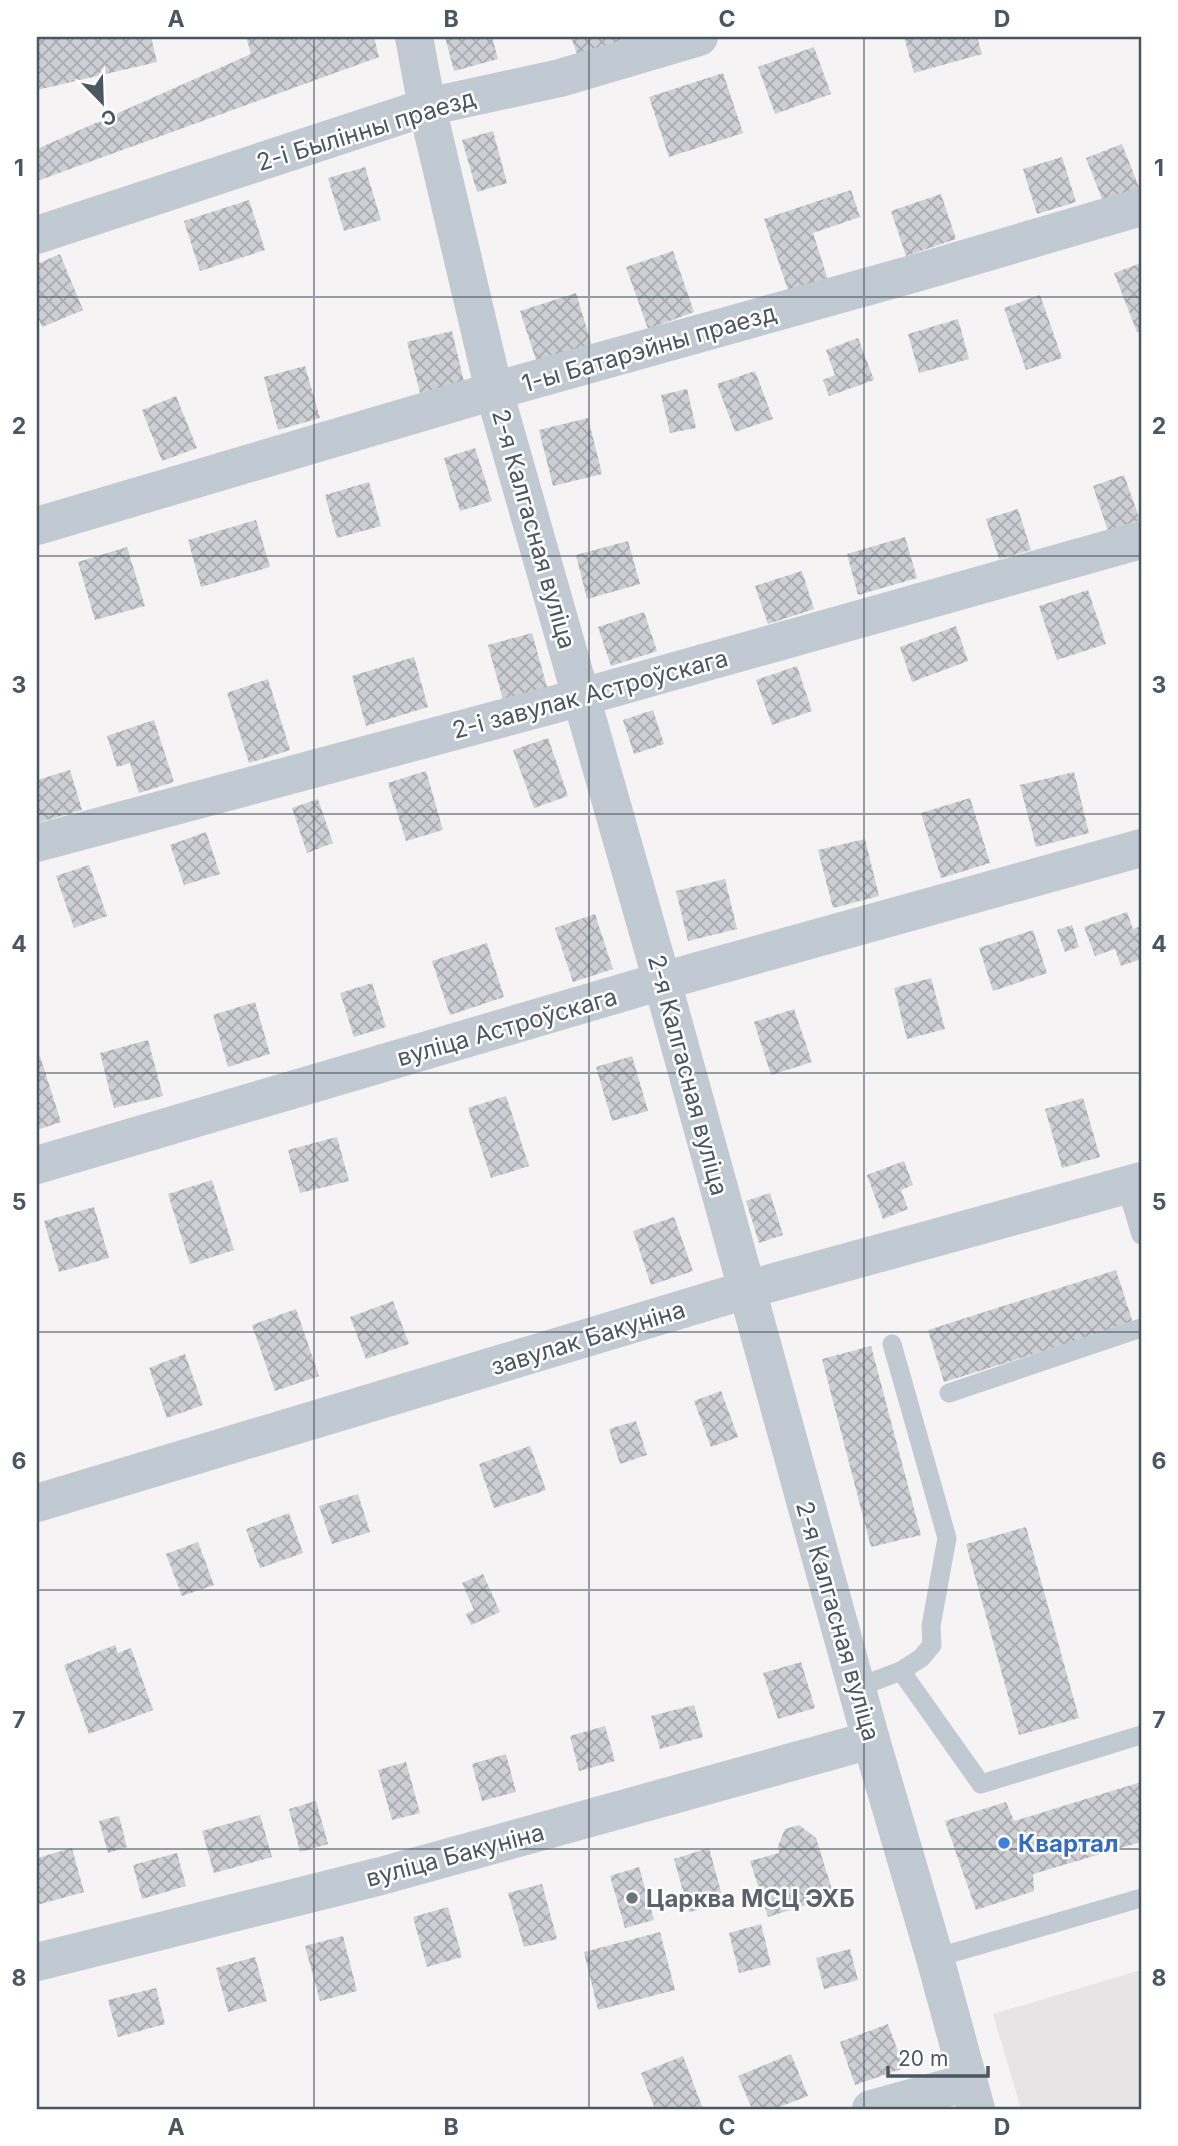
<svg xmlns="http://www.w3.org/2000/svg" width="1178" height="2146" viewBox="0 0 1178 2146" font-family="Inter,sans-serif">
	<defs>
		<pattern id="building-cross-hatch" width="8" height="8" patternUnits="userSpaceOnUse" patternTransform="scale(1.75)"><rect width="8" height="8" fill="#cdcfd5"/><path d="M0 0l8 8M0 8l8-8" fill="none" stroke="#a8abb0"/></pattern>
	</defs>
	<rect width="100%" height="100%" fill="#f5f3f3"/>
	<path fill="#e6e4e5" d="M1141 1970V2109H1021L993 2014Z"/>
	<path fill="url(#building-cross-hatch)" d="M37 37H151L157 62 37 90Z
		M246 37H374L379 57 37 181V149L251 54Z
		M445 37H492L498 59 454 71Z
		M571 37H636L578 57Z
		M904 37H977L982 54 914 73Z
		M814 47 831 94 775 114 758 67Z
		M723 73 743 133 669 157 649 97Z
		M493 131 507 183 477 192 462 140Z
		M1122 144 1140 190 1104 204 1086 158Z
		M1062 157 1076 202 1037 214 1023 169Z
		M365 167 381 220 344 231 328 178Z
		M851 190 860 217 813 233 828 280 789 293 764 219Z
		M941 194 956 239 906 256 891 211Z
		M249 200 265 250 200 271 184 221Z
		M673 251 694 312 648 329 626 267Z
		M60 254 83 310 42 327 37 315V264Z
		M1141 263V331L1137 332 1114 273Z
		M576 293 592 346 537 363 520 311Z
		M1040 295 1062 358 1026 370 1004 308Z
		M958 319 969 359 919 373 908 334Z
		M452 331 464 382 420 393 407 342Z
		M858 338 874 380 829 396 823 380 835 375 826 350Z
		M305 366 320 418 278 430 264 377Z
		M755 371 773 419 735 432 717 384Z
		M687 389 696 428 670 433 661 395Z
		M176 396 197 448 162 461 142 410Z
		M588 418 602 474 553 486 539 430Z
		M475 448 492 501 460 511 444 458Z
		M1124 475 1140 520 1108 531 1093 486Z
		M369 482 381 526 337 538 325 495Z
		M1018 509 1031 550 999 559 986 519Z
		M256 520 270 567 201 587 188 540Z
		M905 537 917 578 858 595 847 554Z
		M628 541 640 584 587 599 576 555Z
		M127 547 145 606 95 620 78 562Z
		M802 571 814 609 768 624 755 586Z
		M1088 590 1106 644 1057 660 1039 606Z
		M644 612 657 651 611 666 598 627Z
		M956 626 968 661 912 682 900 647Z
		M532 633 547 687 503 700 488 645Z
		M414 657 428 707 366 726 352 676Z
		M797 666 812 711 772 725 756 680Z
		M268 679 290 750 249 763 227 693Z
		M653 710 664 744 634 754 623 720Z
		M154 720 174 782 139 793 130 763 117 767 107 736Z
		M548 738 568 796 534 808 513 750Z
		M70 770 82 810 37 823V780Z
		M426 771 443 830 406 841 388 783Z
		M1074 772 1089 833 1036 847 1020 785Z
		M970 798 990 863 941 878 921 813Z
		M318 799 333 843 307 853 292 808Z
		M206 832 220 874 184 885 170 845Z
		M865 839 879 896 833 908 818 850Z
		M89 865 107 916 74 928 56 876Z
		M725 879 737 929 688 941 676 891Z
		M1127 912 1133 929 1141 926V959L1121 966 1115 949 1095 956 1084 927Z
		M595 914 613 969 573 982 555 928Z
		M1072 925 1079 947 1065 952 1057 930Z
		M1033 930 1047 973 993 991 979 948Z
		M487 943 504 997 450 1015 432 961Z
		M931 978 945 1029 907 1039 894 988Z
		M372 983 386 1027 354 1037 340 993Z
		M255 1002 270 1054 228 1067 213 1015Z
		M794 1009 812 1062 771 1075 754 1022Z
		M148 1040 163 1096 114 1108 100 1053Z
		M40 1056 61 1122 37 1130V1057Z
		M632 1056 648 1111 612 1121 596 1067Z
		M506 1096 529 1166 491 1178 468 1108Z
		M1083 1098 1100 1157 1062 1168 1045 1109Z
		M337 1137 349 1181 300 1193 288 1150Z
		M904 1161 913 1185 901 1190 908 1209 883 1219 867 1175Z
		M212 1180 234 1250 190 1264 168 1194Z
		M770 1193 783 1235 759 1243 746 1201Z
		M94 1207 109 1258 59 1272 44 1221Z
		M674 1217 693 1271 651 1285 633 1231Z
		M1116 1270 1133 1323 944 1382 928 1330Z
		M393 1301 409 1344 366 1359 350 1317Z
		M296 1309 319 1376 275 1391 252 1325Z
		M871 1346 921 1535 871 1547 822 1359Z
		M185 1354 203 1405 167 1418 149 1368Z
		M721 1391 738 1437 711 1447 694 1401Z
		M636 1421 647 1455 620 1464 609 1429Z
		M530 1446 546 1490 494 1508 479 1464Z
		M358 1494 370 1532 332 1544 319 1506Z
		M289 1513 303 1553 260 1568 246 1529Z
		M1026 1527 1079 1718 1019 1735 966 1544Z
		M198 1542 214 1585 182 1596 166 1554Z
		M483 1574 500 1612 471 1625 466 1614 474 1610 462 1583Z
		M115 1645 118 1653 131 1648 153 1710 89 1734 64 1665Z
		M801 1662 815 1708 778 1719 763 1673Z
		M694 1705 703 1737 660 1749 651 1716Z
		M605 1726 615 1761 579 1771 570 1736Z
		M506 1754 516 1792 482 1801 472 1764Z
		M406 1762 420 1813 392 1820 378 1770Z
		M1141 1782V1842L1033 1874 1034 1891 976 1910 945 1821 1006 1802 1014 1821Z
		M316 1801 328 1844 300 1852 289 1809Z
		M260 1815 272 1857 214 1873 202 1831Z
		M119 1816 127 1847 108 1853 99 1821Z
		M799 1825 816 1838 834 1896 768 1917 750 1861 779 1853 778 1846 785 1829Z
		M72 1848 84 1892 37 1905V1858Z
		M709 1848 724 1903 689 1912 674 1859Z
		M177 1853 186 1886 142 1899 133 1865Z
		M639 1867 654 1920 625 1928 610 1876Z
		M542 1884 557 1939 524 1947 508 1893Z
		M448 1907 462 1957 427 1967 413 1917Z
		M761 1924 771 1965 739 1973 729 1933Z
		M660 1932 675 1990 598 2010 584 1952Z
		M343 1936 357 1991 320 2001 305 1946Z
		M850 1949 858 1980 824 1989 816 1958Z
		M255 1957 267 2001 228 2012 216 1968Z
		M156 1988 165 2024 118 2037 108 2000Z
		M888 2024 904 2068 855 2085 840 2042Z
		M791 2054 808 2096 774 2109H752L738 2076Z
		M683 2056 703 2109H655L641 2073Z"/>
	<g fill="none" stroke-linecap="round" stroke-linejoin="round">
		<path stroke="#c1cad2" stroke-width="19" d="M1126 1185 1141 1235
			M892 1344 947 1538 931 1626 932 1645 921 1658 901 1671
			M949 1393 1141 1328
			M856 1688 901 1671 981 1784 1141 1735
			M935 1958 1141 1898"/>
		<path stroke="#c1cad2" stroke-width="38" d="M414 37 427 107 494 391 662 981 871 1740 935 1958 976 2109
			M37 235 427 107 560 78 699 37
			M37 526 494 391 916 273 1141 207
			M37 843 582 697 1141 540
			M37 1165 662 981 1141 848
			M37 1503 746 1290 1141 1181
			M37 1962 381 1876 871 1740
			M871 2109 969 2082"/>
	</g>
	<path fill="none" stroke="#4a5661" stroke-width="2" stroke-opacity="0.55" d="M314 37V2109M589 37V2109M864 37V2109M37 297H1141M37 556H1141M37 814H1141M37 1073H1141M37 1332H1141M37 1590H1141M37 1849H1141"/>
	<circle fill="#3f7fe0" stroke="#fff" stroke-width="2.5" cx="1004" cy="1843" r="7"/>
	<circle fill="#6b7280" stroke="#fff" stroke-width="2.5" cx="632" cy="1898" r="7"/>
	<g text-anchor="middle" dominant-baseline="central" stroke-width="5" stroke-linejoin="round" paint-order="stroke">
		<g font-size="24" fill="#4a5661" stroke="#fff">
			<text transform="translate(366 130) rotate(-17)">2-і Былінны праезд</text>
			<text transform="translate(649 348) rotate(-16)">1-ы Батарэйны праезд</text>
			<text transform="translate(534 529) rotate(74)">2-я Калгасная вуліца</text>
			<text transform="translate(590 694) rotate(-15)">2-і завулак Астроўскага</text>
			<text transform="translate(507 1027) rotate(-16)">вуліца Астроўскага</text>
			<text transform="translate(688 1075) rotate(75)">2-я Калгасная вуліца</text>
			<text transform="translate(588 1338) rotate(-17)">завулак Бакуніна</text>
			<text transform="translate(838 1621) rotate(74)">2-я Калгасная вуліца</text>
			<text transform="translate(455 1855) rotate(-15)">вуліца Бакуніна</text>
		</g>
		<g font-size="24" font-weight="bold" fill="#366cbe" stroke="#fff" text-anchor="start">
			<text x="1018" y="1843">Квартал</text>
		</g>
		<g font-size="24" font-weight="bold" fill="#5b616d" stroke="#fff" text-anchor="start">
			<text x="646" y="1898">Царква МСЦ ЭХБ</text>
		</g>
	</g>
	<rect width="1178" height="2146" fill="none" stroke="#ffffff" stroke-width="77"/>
	<g transform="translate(102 102) rotate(157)" stroke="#ffffff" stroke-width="5" paint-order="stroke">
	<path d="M0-5L12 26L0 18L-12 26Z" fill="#4a5661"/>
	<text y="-10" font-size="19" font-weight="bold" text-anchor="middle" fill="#4a5661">С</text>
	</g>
	<path d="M888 2066v10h100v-10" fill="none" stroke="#4a5661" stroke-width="3.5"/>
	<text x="898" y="2066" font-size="21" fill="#4a5661" stroke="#ffffff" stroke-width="5" paint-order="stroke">20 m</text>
	<rect x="38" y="38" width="1102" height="2070" fill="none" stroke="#4a5661" stroke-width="2.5"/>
	<g font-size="23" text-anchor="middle" font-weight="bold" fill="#4a5661">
		<text x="176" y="27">A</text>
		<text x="451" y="27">B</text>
		<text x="727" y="27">C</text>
		<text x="1002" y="27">D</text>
		<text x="19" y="176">1</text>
		<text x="1159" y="176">1</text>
		<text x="19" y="434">2</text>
		<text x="1159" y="434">2</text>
		<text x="19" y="693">3</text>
		<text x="1159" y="693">3</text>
		<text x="19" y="952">4</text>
		<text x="1159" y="952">4</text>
		<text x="19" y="1210">5</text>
		<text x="1159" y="1210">5</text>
		<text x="19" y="1469">6</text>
		<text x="1159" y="1469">6</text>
		<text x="19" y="1728">7</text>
		<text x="1159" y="1728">7</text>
		<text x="19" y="1986">8</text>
		<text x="1159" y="1986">8</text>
		<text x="176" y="2135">A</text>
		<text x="451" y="2135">B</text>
		<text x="727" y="2135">C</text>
		<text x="1002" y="2135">D</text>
	</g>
</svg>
